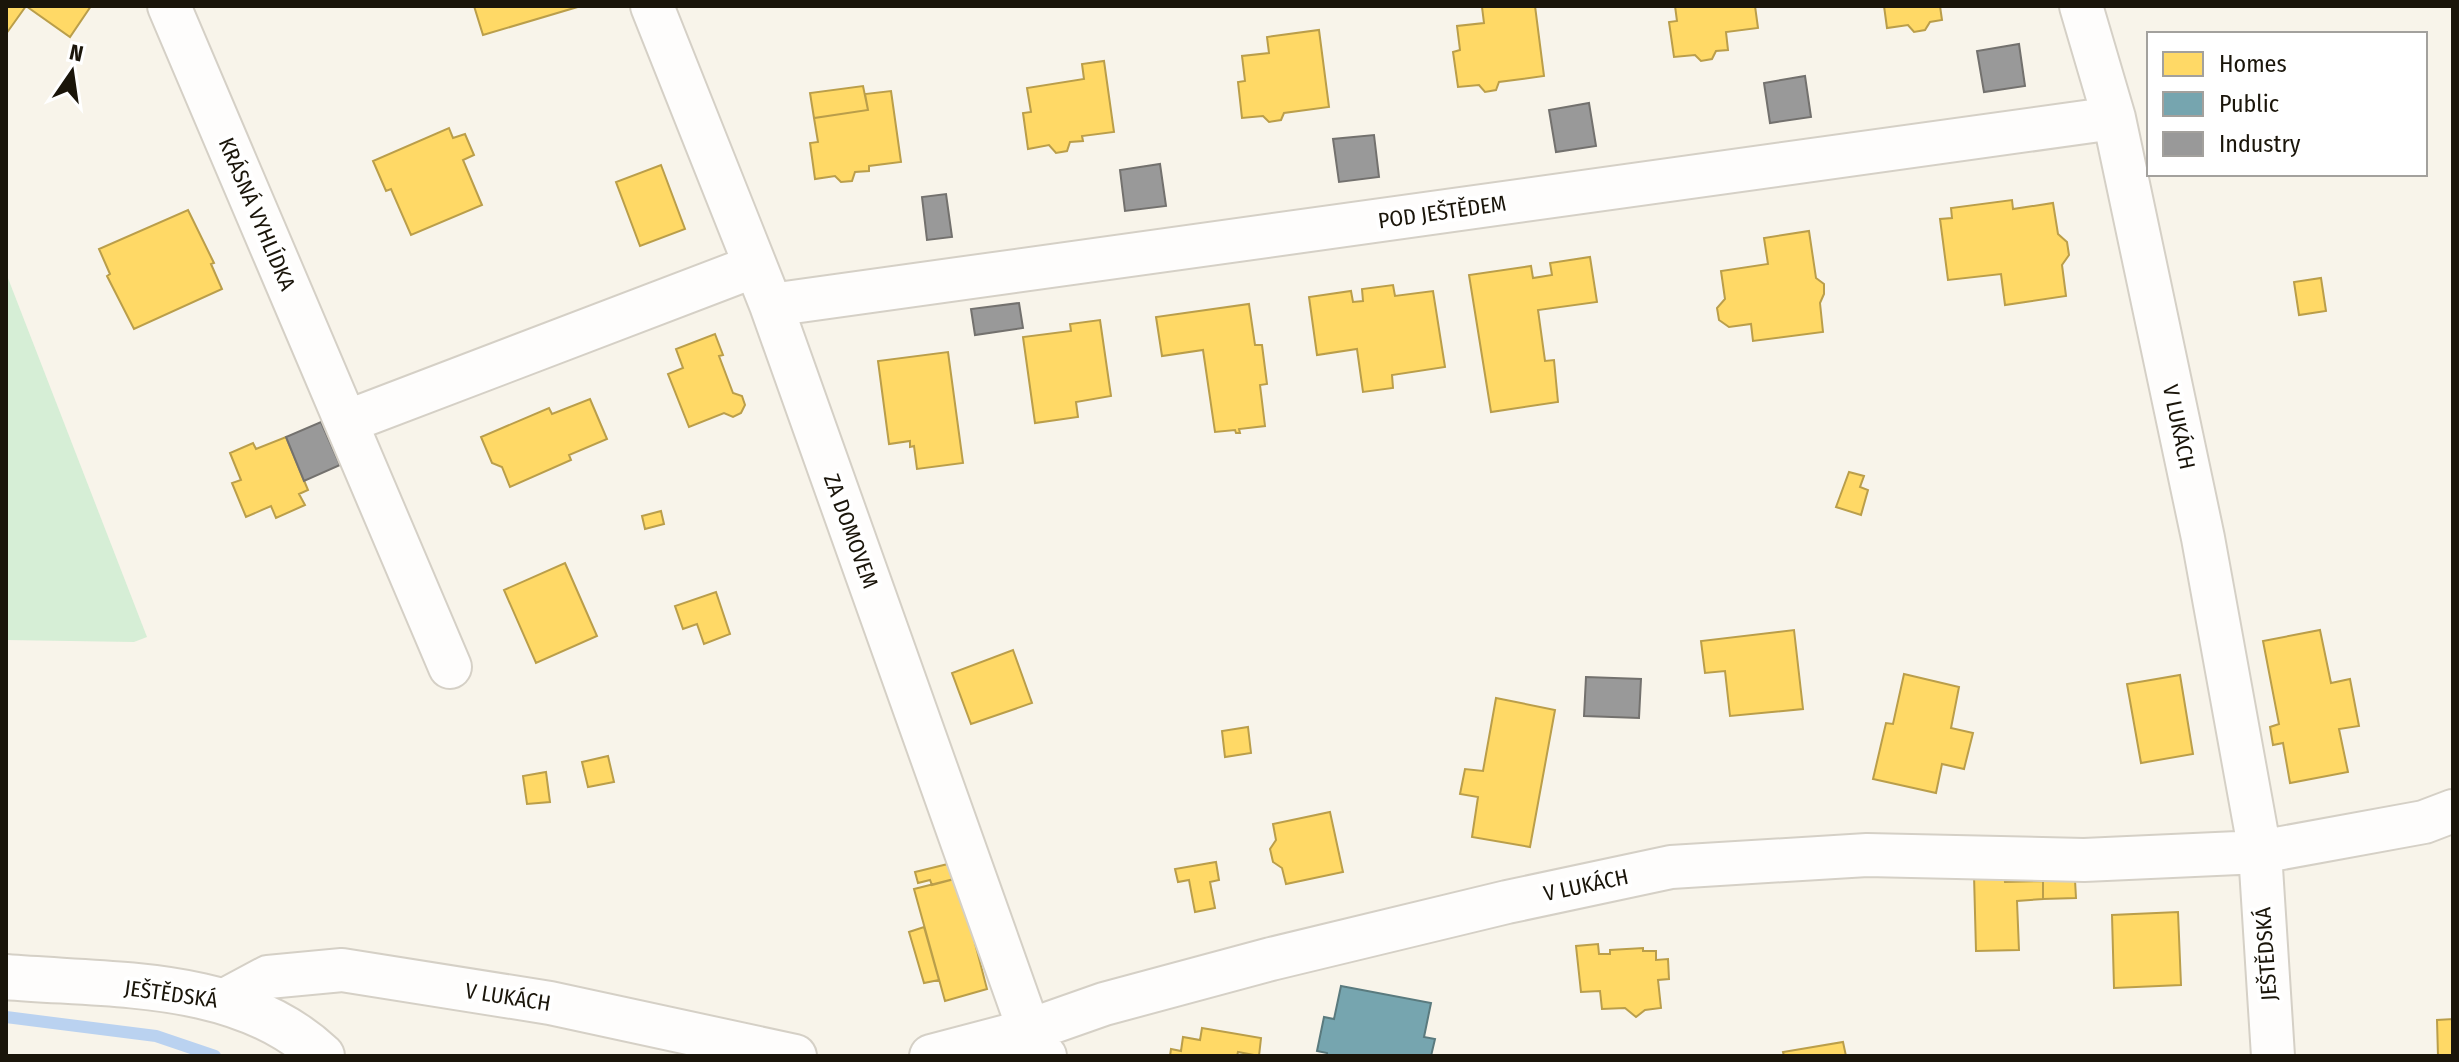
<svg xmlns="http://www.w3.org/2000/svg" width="2459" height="1062" viewBox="0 0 2459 1062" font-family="'Fira Sans Condensed',sans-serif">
	<rect width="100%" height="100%" fill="#f8f4ea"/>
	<path fill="#d6eed6" d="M6 273 147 637 134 642 6 640Z"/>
	<path fill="#ffd966" stroke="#ba9e4a" stroke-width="2" d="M6 6H26L6 34Z
		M26 6H91L70 37Z
		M474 6H581L483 35Z
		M1535 6 1544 76 1499 82 1496 90 1485 92 1479 85 1458 87 1453 52 1460 50 1457 26 1484 23 1482 7Z
		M1675 6H1755L1758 28 1726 32 1728 50 1716 51 1712 59 1701 61 1695 55 1674 57 1669 22 1677 21Z
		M1884 6H1940L1942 20 1930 22 1925 30 1914 32 1908 25 1887 28Z
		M1319 30 1329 107 1284 113 1281 120 1269 122 1263 116 1242 118 1238 82 1245 81 1242 56 1269 53 1267 37Z
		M1104 61 1114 132 1082 136 1083 141 1070 142 1067 151 1056 153 1049 145 1028 149 1023 113 1031 112 1027 88 1084 79 1082 64Z
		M863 86 868 110 814 118 810 93Z
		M891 91 901 162 869 166V171L855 172 852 181 841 182 835 176 815 179 810 143 818 142 814 118 868 110 865 94Z
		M449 128 453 138 465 134 474 155 463 160 482 205 411 235 391 189 386 191 373 161Z
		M661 165 685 229 640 246 616 182Z
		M2012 200 2013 209 2053 203 2058 234 2067 242 2069 255 2062 265 2066 296 2005 305 2001 274 1948 280 1940 219 1952 218 1951 208Z
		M188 210 214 263 211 264 222 289 134 329 107 276 110 274 99 249Z
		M1809 231 1816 278 1824 284V294L1820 303 1823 332 1753 341 1751 324 1729 327 1719 320 1717 308 1725 299 1721 271 1768 264 1764 238Z
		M1590 257 1597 302 1538 310 1545 361 1554 360 1558 402 1491 412 1469 275 1531 266 1533 278 1552 275 1550 263Z
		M2321 278 2326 311 2299 315 2294 282Z
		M1393 285 1395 296 1433 291 1445 367 1392 375 1393 388 1363 392 1357 349 1317 355 1309 297 1351 291 1353 302 1363 301 1362 289Z
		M1249 304 1255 345H1262L1267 384 1260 385 1265 426 1239 429 1240 433H1236L1235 430 1215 432 1203 350 1162 356 1156 317Z
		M1100 320 1111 396 1076 402 1078 417 1035 423 1023 337 1071 331 1070 324Z
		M715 334 723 355 719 356 733 393 742 396 745 405 741 413 733 417 724 413 689 427 668 374 683 368 676 349Z
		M948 352 963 463 917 469 914 446 910 447V441L889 444 878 361Z
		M590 399 607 439 569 455 571 460 510 487 502 467 492 463 481 437 549 408 552 414Z
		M286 437 308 490 299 494 305 505 276 518 271 506 246 517 232 483 241 480 230 453 253 443 256 449Z
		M1849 472 1864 476 1860 487 1868 490 1861 515 1836 507Z
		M661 511 664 524 645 529 642 516Z
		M565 563 597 636 536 663 504 590Z
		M716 592 730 634 704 644 697 624 683 629 675 606Z
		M1794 630 1803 709 1730 716 1725 671 1705 673 1701 641Z
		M2320 630 2331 683 2350 679 2359 726 2339 729 2348 772 2290 783 2283 743 2273 745 2270 727 2279 724 2263 641Z
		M1013 650 1032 703 971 724 952 673Z
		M1904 674 1959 687 1951 728 1973 733 1964 769 1942 764 1936 793 1873 779 1886 723 1893 724Z
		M2180 675 2193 754 2141 763 2127 684Z
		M1496 698 1555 710 1530 847 1472 837 1478 797 1460 794 1465 769 1483 771Z
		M1248 727 1251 753 1225 757 1222 731Z
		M608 756 614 782 588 787 582 762Z
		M546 772 550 802 527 804 523 776Z
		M1330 812 1343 872 1286 884 1282 868 1273 862 1270 849 1276 840 1273 824Z
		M1216 862 1219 880 1210 882 1215 908 1195 912 1189 880 1178 882 1175 869Z
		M952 863 958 878 932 885 930 880 918 883 915 872Z
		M2004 874 2005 882 2043 881V899L2017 901 2019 950 1976 951 1974 875Z
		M958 878 987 989 945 1001 914 889Z
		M2075 880 2076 898 2043 899V881Z
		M2178 912 2181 985 2114 988 2112 915Z
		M924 927 939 980 924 983 909 932Z
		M1598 944 1599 954H1610V950L1643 948V951H1656V960L1668 959 1669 979 1658 980 1661 1008 1645 1010 1636 1017 1625 1008 1602 1009 1600 991 1581 992 1576 946Z
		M2453 1019V1056H2438L2437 1020Z
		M1202 1028 1261 1038 1259 1056 1238 1052 1237 1056H1170L1171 1049 1181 1051 1183 1037 1200 1040Z
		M1843 1042 1846 1056H1784L1783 1052Z"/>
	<path fill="#76a5af" stroke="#5a7a7e" stroke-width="2" d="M1341 986 1431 1003 1424 1037 1435 1039 1431 1056H1327V1053L1317 1051 1324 1017 1334 1019Z"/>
	<path fill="#999" stroke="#73716e" stroke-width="2" d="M2019 44 2025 86 1984 92 1977 51Z
		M1805 76 1811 117 1770 123 1764 83Z
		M1589 103 1596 146 1556 152 1549 110Z
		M1374 135 1379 177 1339 182 1333 139Z
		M1160 164 1166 206 1125 211 1120 170Z
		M946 194 952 237 927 240 922 197Z
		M1019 303 1023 328 975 335 971 309Z
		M321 422 340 465 304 481 286 437Z
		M1586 677 1641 679 1639 718 1584 716Z"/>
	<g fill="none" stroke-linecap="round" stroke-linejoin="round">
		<path stroke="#bad2f0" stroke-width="12" d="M6 1017 156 1036 215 1056"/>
		<g stroke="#d5d0c6" stroke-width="46">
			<path id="street" d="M169 6 450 667
				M652 6 771 305 1023 1013 1038 1048 1045 1056
				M2081 6 2114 118 2203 538 2260 852 2273 1056
				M771 305 2114 118
				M346 422 755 266
				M223 1001 268 977 342 970 550 1003 795 1056
				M931 1056 1030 1030 1104 1004 1271 959 1507 902 1671 867 1867 855 2084 860 2260 852 2424 822 2453 811"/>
		</g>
		<g stroke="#d5d0c6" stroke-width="48">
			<path id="secondary" d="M6 977C112 986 240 978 322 1056"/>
		</g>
		<use href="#street" stroke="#fefdfc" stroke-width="42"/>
		<use href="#secondary" stroke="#fefdfc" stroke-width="44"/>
	</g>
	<g text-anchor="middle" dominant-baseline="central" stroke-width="8" stroke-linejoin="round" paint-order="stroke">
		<g font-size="22" fill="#1a150a" stroke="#fff">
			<text transform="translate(1442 212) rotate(-8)">POD JEŠTĚDEM</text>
			<text transform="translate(257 214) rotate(67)">KRÁSNÁ VYHLÍDKA</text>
			<text transform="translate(2179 427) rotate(78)">V LUKÁCH</text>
			<text transform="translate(851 531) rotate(70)">ZA DOMOVEM</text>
			<text transform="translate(1586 885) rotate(-12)">V LUKÁCH</text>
			<text transform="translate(2266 954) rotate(-94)">JEŠTĚDSKÁ</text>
			<text transform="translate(171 994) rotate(8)">JEŠTĚDSKÁ</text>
			<text transform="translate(508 997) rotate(9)">V LUKÁCH</text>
		</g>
	</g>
	<rect width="2459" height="1062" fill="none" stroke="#1a150a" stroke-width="16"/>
	<rect x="2147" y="32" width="280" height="144" fill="#ffffff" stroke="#a3a19d" stroke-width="2"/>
	<rect x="2163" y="52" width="40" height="24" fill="#ffd966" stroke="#a3a19d" stroke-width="2"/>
	<text x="2219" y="72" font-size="24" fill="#1a150a">Homes</text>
	<rect x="2163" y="92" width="40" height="24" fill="#76a5af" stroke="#a3a19d" stroke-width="2"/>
	<text x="2219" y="112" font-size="24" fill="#1a150a">Public</text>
	<rect x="2163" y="132" width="40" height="24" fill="#999999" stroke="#a3a19d" stroke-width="2"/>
	<text x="2219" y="152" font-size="24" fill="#1a150a">Industry</text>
	<g transform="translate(72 72) rotate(13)" stroke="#ffffff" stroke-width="6" paint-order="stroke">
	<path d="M0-6L14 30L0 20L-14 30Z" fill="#1a150a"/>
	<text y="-12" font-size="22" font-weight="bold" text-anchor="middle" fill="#1a150a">N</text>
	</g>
</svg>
